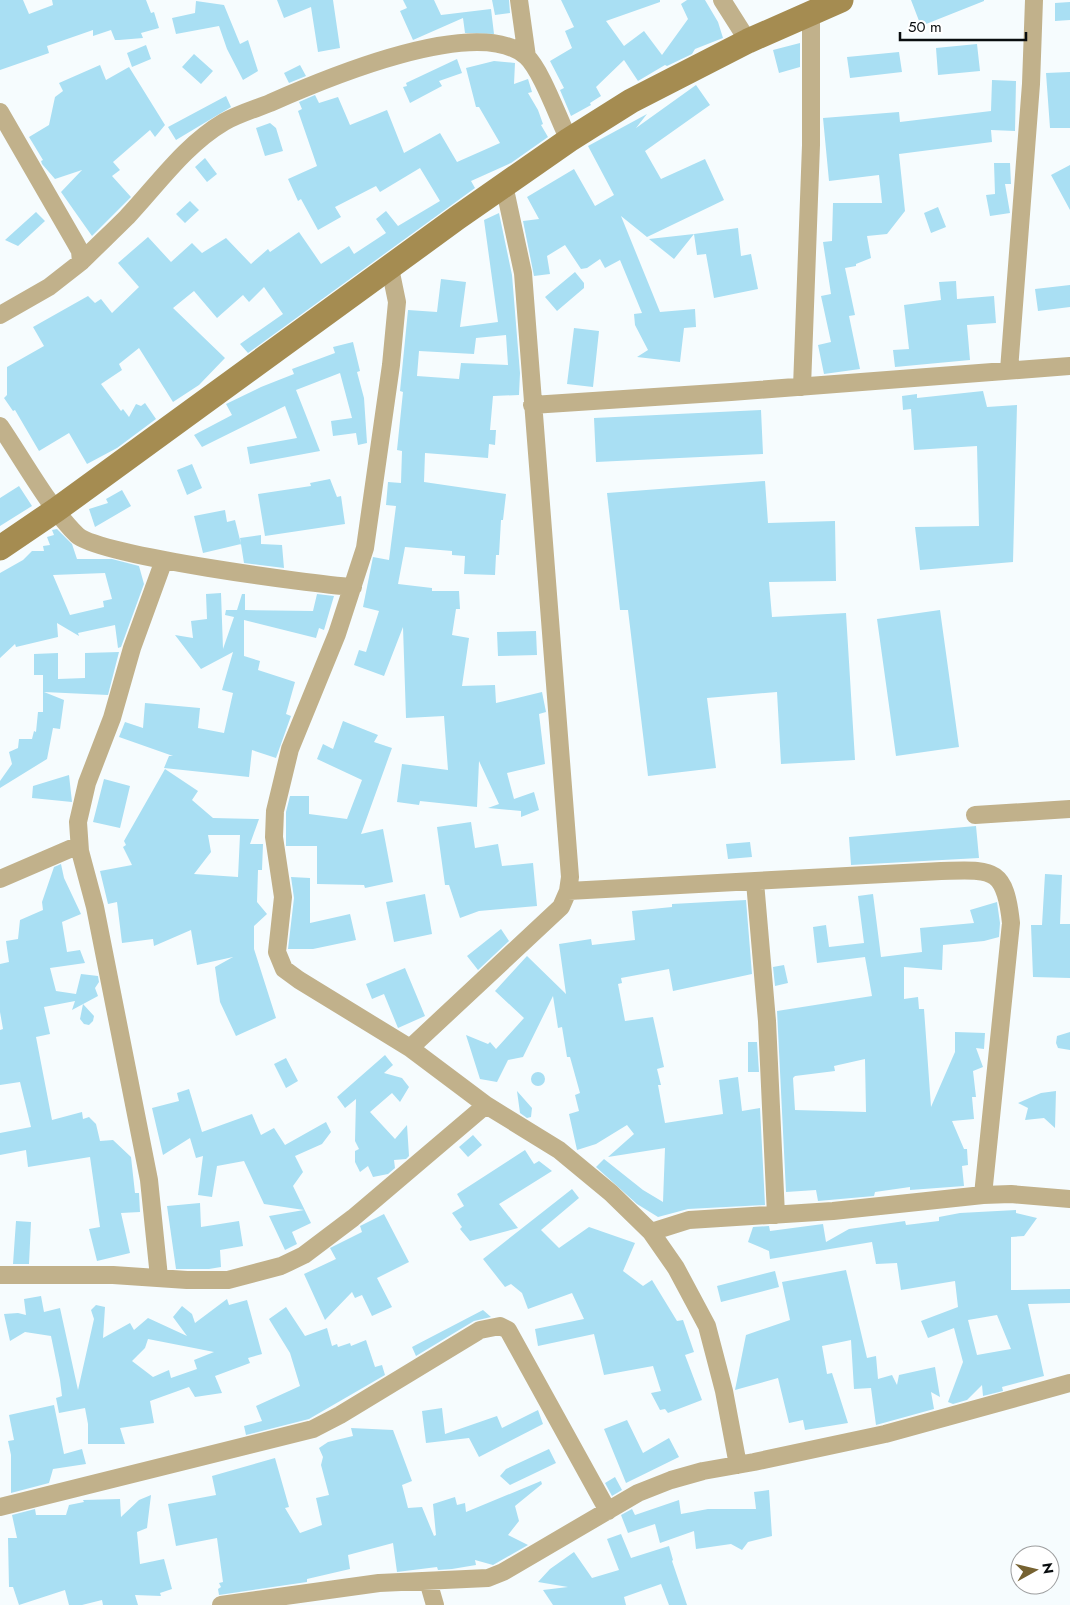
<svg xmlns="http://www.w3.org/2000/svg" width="1070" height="1605" viewBox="0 0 1070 1605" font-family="Jost,sans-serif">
	<rect width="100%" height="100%" fill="#f6fcfe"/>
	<path fill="#a9dff3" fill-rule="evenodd" d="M0 0H23L29 14 53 5 52 0H146L151 13 154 12 159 28 141 33 143 38 119 40H115L111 30 93 36V30L47 46 49 53 0 70Z
		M277 0H333L340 48 318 52 311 7 284 18Z
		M403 0H434L441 15 491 9 494 34 465 33 463 18 413 40 400 11 407 8Z
		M492 0H509L510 13 495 15Z
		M561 0H660V2L606 21 624 46 644 31 662 55 688 19 681 4 687 0H705L718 22 723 38 695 49 692 54 667 66 665 65 638 81 624 60 596 87 601 96 590 103 591 105 571 116 560 90 564 88 550 61 572 48 565 31 574 27Z
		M911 0H984V1L921 26Z
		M196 1 224 5 240 44 248 40 258 71 243 80 227 49 219 26 176 34 172 18 195 13Z
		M1070 2V20L1055 21V3Z
		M800 43V67L779 73 773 50Z
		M977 44 980 71 938 75 936 48Z
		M146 45 151 59 132 67 127 53Z
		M899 52 902 72 850 78 847 57Z
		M194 54 213 71 201 84 182 67Z
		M457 59 462 73 439 81 442 86 410 103 403 87 407 86 406 83Z
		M494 61 515 63 514 84 528 79 532 92 528 93 538 110 543 124 541 125 548 137 511 163 471 181 475 188 248 353 240 344 283 314 264 287 249 302 243 295 217 318 194 291 173 308 225 358 199 385 173 402 139 348 119 364 122 370 101 384 121 411 123 409 129 417 136 404 141 406 145 403 156 419 117 448 87 464 69 433 39 451 15 410 13 411 4 398 7 395V367L44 346 33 327 88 296 95 303 101 299 112 313 139 287 118 263 148 237 171 262 192 243 202 253 226 238 251 264 268 249 270 252 299 232 321 264 349 246 354 254 386 233 376 219 386 211 398 226 440 201 420 168 380 192 376 186 335 207 341 217 318 230 301 199 298 201 288 179 317 166 298 111 302 109 299 102 315 95 319 103 338 97 350 125 387 110 404 153 440 133 457 162 500 143 479 107H476L466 68Z
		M100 65 106 80 129 67 165 125 155 137 150 130 113 162 120 170 112 176 131 197 92 236 61 192 82 170 55 179 42 164 41 161 43 160 29 137 49 125 55 97 63 91 59 83Z
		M300 65 306 76 289 83 284 73Z
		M1070 72V128H1050L1046 73Z
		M992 80 1016 81 1015 131 991 130 992 142 899 154 905 211 887 234 867 236 871 258 856 264V266L845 268 855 315 849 316 860 369 824 374 818 345 831 342 821 296 831 294 823 242 832 241 833 203H882L879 175 829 181 823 118 899 112 900 122 991 111Z
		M696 85 710 105 645 151 661 179 705 159 724 200 647 237 621 216 660 312 695 309 696 327 684 328 680 362 637 357 648 350 635 325 634 314 642 313 620 260 605 268 600 259 587 268 581 269 565 245 547 256 550 274 534 276 523 221 539 219 527 197 574 169 595 206 614 195 588 146 647 114 636 128Z
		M226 96 231 107 176 140 168 127Z
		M270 123 276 128 283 151 265 156 256 128Z
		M205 158 217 174 207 182 195 167Z
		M994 163H1010L1011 184H1005L1010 213 990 216 986 195 995 194Z
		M1070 165V210L1051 175Z
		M190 201 199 210 185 223 176 214Z
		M938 207 946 227 931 233 924 213Z
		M36 212 45 221 18 246 5 240Z
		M499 213 512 275 520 373 519 395 493 396 490 430H496L495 445 489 444 488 458 425 453 424 482 506 494 503 520H501L499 555H496L495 575 464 574 465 556 452 555V551L405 547 398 584 432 588V591H459L460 609H456L452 635 469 638 462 686 495 685 496 703 542 692 546 712 539 714 545 764 507 773 514 799 534 792 539 810 521 817V811L488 808 499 804 479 761 477 807 420 801 419 805 397 802 402 764 448 770 444 716 406 718 403 627 384 676 354 665 359 650 366 652 379 611 363 607 373 557 389 560 396 506 386 505 388 482 401 483 402 451 397 450 403 392 400 391 408 310 437 312 441 279 466 282 460 327 498 322 484 220ZM506 335 508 365 461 363 459 379 417 376 419 351 474 354 476 338Z
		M738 228 741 256 751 254 758 289 714 298 706 254 697 255 694 234Z
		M694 234 674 259 649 239Z
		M575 272 584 283V288L557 311 545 297Z
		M956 281 957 299 994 296 996 323 967 325 970 360 895 367 893 350 909 349 904 305 941 300 939 282Z
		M1070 285V307L1038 311 1035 289Z
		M574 328 599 331 593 387 567 384Z
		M353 342 360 371 357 372 364 398 367 443 358 445 356 433 333 436 331 421 352 418 340 373 296 390 320 451 250 464 247 447 297 438 285 406 202 447 194 435 232 415 226 404 261 387 294 374 292 369 335 353 333 347Z
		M983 391 987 407 1017 405 1013 562 920 570 915 527 979 526 977 446 914 450 911 409 903 410 902 396 917 394V398Z
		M761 410 763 454 596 462 594 418Z
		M192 464 202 488 187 495 177 470Z
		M330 479 337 497 341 496 345 524 265 536 258 494 311 486 310 483Z
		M765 481 768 523 835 521 836 581 769 582 772 617 846 613 855 760 781 764 777 692 707 698 716 768 648 776 628 610H620L607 493Z
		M19 486 32 506 0 526V498Z
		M122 490 131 506 95 527 89 509 108 503 106 499Z
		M225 510 227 522 235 520 241 544 203 553 194 516Z
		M57 529 72 544 77 559H112L139 566 144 584 121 647 118 648 115 625 78 633 79 636 57 623 58 637 16 647 15 644 0 658V573L23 560 32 551H44L43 546 50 545 47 537 54 535 52 530ZM105 573 112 599 103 601 104 607 70 615 53 575Z
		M261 535V544L282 545 284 568 244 563 240 538Z
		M221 593 223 649 234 617 225 615 226 610H237L242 594H245V610L313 611 317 594 334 596 324 630 319 628 316 638 244 620V656L260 661 258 670 295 682 286 714 291 716 276 758 252 750 249 777 164 768 169 756H173L119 737 125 722 143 728 145 703 200 708 198 728 224 733 233 693 222 690 233 652 201 669 175 635 193 638 191 621 207 619 206 594Z
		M940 610 959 747 896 756 877 619Z
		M536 631 537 655 498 656 497 632Z
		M119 652 108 695 44 692 64 700 60 729 53 728 47 759 0 788V781L12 764 9 752 18 748 19 739H32L34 731 36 732 38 712H43V675H34V654L58 653V679L85 678V653Z
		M343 721 378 735 374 742 392 748 361 834 383 829 393 882 365 888 364 885 317 884V846H286V812L290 796H309V814L347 819 362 780 317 759 323 744 333 749Z
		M165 769 198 791 192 800 213 818 259 819 250 844H263L262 870H258L257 902 267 914 254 926V949L276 1018 236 1036 220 1002 215 967 233 957 197 965 191 930 154 946 153 939 122 943 117 902 108 904 100 871 132 865 123 847 126 845 124 841ZM208 835H240L238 877 194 874 211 852Z
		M69 775 72 802 32 798 33 786Z
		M104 779 130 786 120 828 93 822Z
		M471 822 475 848 498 844 502 866 533 863 537 906 479 911 460 918 449 885H445L437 827Z
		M976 826 979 858 851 865 849 837Z
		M750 842 752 857 728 859 726 844Z
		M61 864 64 878 81 914 62 922 67 952 80 950 85 963 50 968 56 991 76 994 81 974 98 976 99 982 95 988 98 996 72 1010 75 1001 44 1007 50 1034 36 1037 52 1120 82 1112 83 1119 89 1117 96 1124 100 1141 113 1140 131 1157 135 1193H139L140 1212 121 1213 130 1253 97 1261 89 1229 100 1227 90 1157 28 1167 26 1150 0 1155V1133L31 1127 20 1082 0 1085V1030L3 1029 0 1012V964L9 962 6 941 18 939 20 920 43 910 42 902 54 867Z
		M1045 874 1062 875 1060 924H1070V978L1033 977 1031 925H1042Z
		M291 877 310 878V923L350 914 356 940 313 949H288L294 898Z
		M425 894 432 934 394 942 386 902Z
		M873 894 881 957 922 952 920 928 974 923 970 910 997 902 1000 923 999 937 984 941 943 945 942 970 904 967V999L918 997 919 1009H924L931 1107 955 1052V1032L985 1033 984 1049 976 1048 983 1067 973 1071 976 1097H972L974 1119 952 1121 964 1149H967L968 1165 962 1166 964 1186 910 1190V1187L875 1192 874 1196 818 1201 816 1190 786 1192 777 1011 872 996 865 957 817 963 813 927 826 925 829 947 864 943 858 896ZM865 1059 866 1112 795 1110 793 1078 795 1076 835 1071 834 1066Z
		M746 900 752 974 673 991 669 969 621 978 622 983 618 984 625 1021 653 1017 664 1067 657 1069 661 1085H658L665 1123 723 1114 719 1080 738 1077 742 1111 760 1108 765 1205 688 1209 658 1217 637 1204 596 1167 604 1159 643 1190 663 1202 665 1148 608 1157 634 1134 627 1125 596 1144 577 1150 569 1114 579 1111 575 1095 580 1093 570 1057H567L562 1027 558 1028 553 996 523 1057 508 1060 497 1082 480 1079 466 1035 488 1044 490 1042 496 1049 524 1018 495 991 527 956 566 994 559 944 591 939 592 945 635 940 632 911 672 907V904Z
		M501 929 509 941 478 970 467 956Z
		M784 965 788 983 775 986 773 967Z
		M405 968 425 1016 398 1028 384 994 372 999 366 984Z
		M83 1004 94 1016 93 1021 89 1025 84 1024 80 1019Z
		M1070 1032V1050L1058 1048 1056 1043 1057 1036Z
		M748 1042H757L759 1072H748Z
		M385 1055 393 1065 384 1073 402 1078 409 1087 400 1102 392 1093 370 1112 395 1139 407 1125 409 1156 406 1159 394 1160 395 1168 388 1174 373 1177 368 1166 360 1172 355 1162V1151L359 1149 355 1141 356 1099 345 1108 337 1097Z
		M286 1058 298 1081 286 1088 274 1064Z
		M531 1079a7 7 0 1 1 14 0a7 7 0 1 1-14 0Z
		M189 1089 202 1132 252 1114 261 1135 274 1128 285 1145 326 1122 331 1132 322 1144 295 1156 303 1172 293 1186 311 1223 292 1232 297 1244 285 1250 269 1216 304 1210 264 1204 244 1161 217 1166 212 1197 198 1195 203 1156 196 1158 190 1138 163 1155 152 1108 179 1101 177 1093Z
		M517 1091 532 1108 531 1117 527 1118 520 1113Z
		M1056 1091 1055 1128 1044 1118 1025 1120 1028 1108 1018 1103 1041 1093Z
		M473 1135 482 1145 468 1157 459 1147Z
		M525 1150 534 1164 539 1161 552 1171 499 1204 518 1228 470 1241 460 1229 462 1227 452 1213 464 1206 457 1194Z
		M572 1189 579 1198 541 1230 559 1248 589 1227 635 1243 623 1271 643 1286 652 1280 677 1321 683 1320 694 1352 685 1355 702 1400 668 1413 665 1409 660 1410 651 1393 661 1391 653 1366 604 1375 594 1334 538 1346 535 1329 584 1319 572 1293 528 1309 522 1293 511 1284 505 1287 483 1259Z
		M200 1203 201 1227 239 1221 243 1246 220 1250 221 1267 209 1269H176L167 1206Z
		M1016 1210V1213L1037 1218 1024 1236 1011 1237V1290L1070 1289V1303L1028 1304 1044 1376 1002 1387 1003 1391 983 1396 982 1385 967 1400 953 1404 948 1402 963 1362 954 1328 928 1338 921 1321 958 1307 955 1281 901 1290 897 1263 876 1264 872 1242 770 1259 769 1251 748 1242 753 1227 769 1226 770 1231 823 1224 826 1242 849 1229 905 1221 906 1225 939 1221V1217L960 1213ZM997 1315 1011 1349 977 1355 968 1320Z
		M384 1214 409 1262 377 1278 392 1307 372 1316 362 1295 355 1298 352 1292 325 1320 304 1274 336 1259 330 1248 362 1232 360 1226Z
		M16 1221 31 1222 29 1264H13Z
		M846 1270 867 1358 876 1356 878 1379 892 1375 897 1385 899 1375 935 1367 940 1397 931 1392 934 1409 876 1425 871 1388 854 1389 851 1340 822 1346 827 1374 832 1373 848 1423 805 1430 803 1420 789 1423 778 1378 735 1390 746 1335 790 1320 782 1282Z
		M775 1271 779 1287 721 1302 717 1286Z
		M41 1296 44 1312 60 1308 78 1390 94 1319 91 1310 96 1305 105 1307 103 1338 130 1323 134 1330 148 1318 187 1336 173 1317 182 1306 192 1314 195 1323 227 1299 229 1305 247 1300 262 1354 248 1358 250 1363 215 1376 222 1393 195 1397 189 1387 150 1401 154 1423 120 1428 125 1444H88V1424L85 1408 59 1413 56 1398 62 1396 60 1380 51 1336 25 1332 10 1341 4 1314 18 1313 26 1315 24 1299ZM148 1339 199 1349 214 1352 194 1360 197 1369 171 1378 169 1370 153 1377 132 1361 145 1348Z
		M286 1307 305 1336 327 1328 332 1346 337 1344 338 1347 350 1343 351 1346 366 1340 375 1367 382 1365 385 1375 309 1419 246 1435 244 1426 262 1421 256 1406 300 1386 290 1353 269 1319Z
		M483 1310 491 1317 474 1321 416 1356 412 1347Z
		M54 1405 64 1454 82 1449 86 1464 53 1469 49 1483 11 1493V1455L8 1441 14 1440 9 1415Z
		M442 1408 445 1434 497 1416 502 1428 538 1410 543 1424 479 1457 469 1438 426 1443 422 1411Z
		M627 1420 643 1453 669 1438 679 1457 626 1483 604 1429Z
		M351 1428 393 1430 412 1481 402 1485 408 1508 422 1507 434 1536 436 1535 433 1504 455 1497 457 1505 465 1503 466 1512 541 1481 542 1484 515 1506 519 1521 508 1535 528 1545 493 1565 475 1560 476 1565 452 1569 438 1570 437 1567 397 1572 393 1543 348 1555 350 1569 307 1579V1582L219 1595 218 1589 221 1587 219 1583 223 1582 217 1538 176 1546 168 1504 216 1495 212 1476 275 1458 289 1507 285 1508 300 1533 322 1525 316 1498 329 1495 321 1465 323 1457 319 1448 328 1442 353 1436Z
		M549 1449 556 1463 510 1485 500 1476 506 1469Z
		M615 1477 622 1490 612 1496 605 1483Z
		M769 1490 772 1536 748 1542 742 1550 731 1544 696 1549 694 1531 660 1543 655 1524 628 1533 621 1515 632 1509 635 1515 679 1500 681 1514 708 1509H756L754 1492Z
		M151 1495 147 1528 137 1532 140 1564 164 1559 172 1589 160 1593 161 1596 135 1595 138 1605H103L102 1600 82 1605H69L65 1590 19 1605 13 1587H9L8 1538H17L12 1515 35 1509 36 1515H66L69 1505 84 1502 83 1500 120 1499 121 1517 139 1500Z
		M621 1534 631 1558 669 1546 673 1560 672 1561 687 1605H669L661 1584 624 1597 626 1605H553L543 1590 568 1587 538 1582 550 1569 574 1552 592 1578 619 1570 607 1539Z"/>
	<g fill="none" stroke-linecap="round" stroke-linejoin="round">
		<path stroke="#c1b18b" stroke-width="18" d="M519 0 527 57
			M722 0 748 41
			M0 112 75 242 80 251 81 262 49 287 0 315
			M81 262C96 247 112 232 127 217 158 184 185 145 224 122 238 114 255 109 270 103 322 80 476 14 526 56 541 69 559 120 569 140
			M390 268 397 302 391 365 365 548 337 634 290 749 275 811 274 837 283 897 277 952 284 969 299 980 410 1048 486 1105 559 1150 611 1193 651 1232 676 1268 707 1326 724 1391 738 1465
			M1009 370 1031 84 1034 0
			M802 387 811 145V13
			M532 405 731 392 1070 366
			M0 426C22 458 50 509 77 535 99 556 312 584 353 587
			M975 815 1070 809
			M0 879 79 845
			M755 882 767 1021 776 1215
			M568 891 941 871C992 870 1005 866 1011 923L983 1195
			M410 1048 561 907 568 891 570 877 523 273 504 185
			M651 1232 689 1220 833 1211 983 1195 1011 1194 1070 1199
			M0 1275H113L187 1280H228L281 1266 304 1255 353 1218 486 1105
			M159 1277 149 1180 95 907 80 851 78 822 87 783 112 718 132 648 164 560
			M0 1507 313 1429 340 1415 480 1330 500 1326 508 1330 608 1511
			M428 1581 435 1605
			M221 1605 379 1583 488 1578 503 1572 638 1493 671 1480 703 1471 754 1462 885 1434 1070 1383"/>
		<path stroke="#a58c51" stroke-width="25" d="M0 548 56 510 457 218 569 140 631 101 748 41 841 0"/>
	</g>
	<g transform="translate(1035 1570) rotate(82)"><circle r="24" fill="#ffffff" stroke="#9d9e9f"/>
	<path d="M0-4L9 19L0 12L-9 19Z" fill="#766231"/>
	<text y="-8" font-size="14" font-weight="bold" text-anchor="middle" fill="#090d0f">N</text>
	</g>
	<path d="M900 32v8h126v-8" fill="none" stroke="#090d0f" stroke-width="2.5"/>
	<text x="908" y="32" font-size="15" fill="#090d0f" stroke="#ffffff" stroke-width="4" paint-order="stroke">50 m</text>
</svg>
